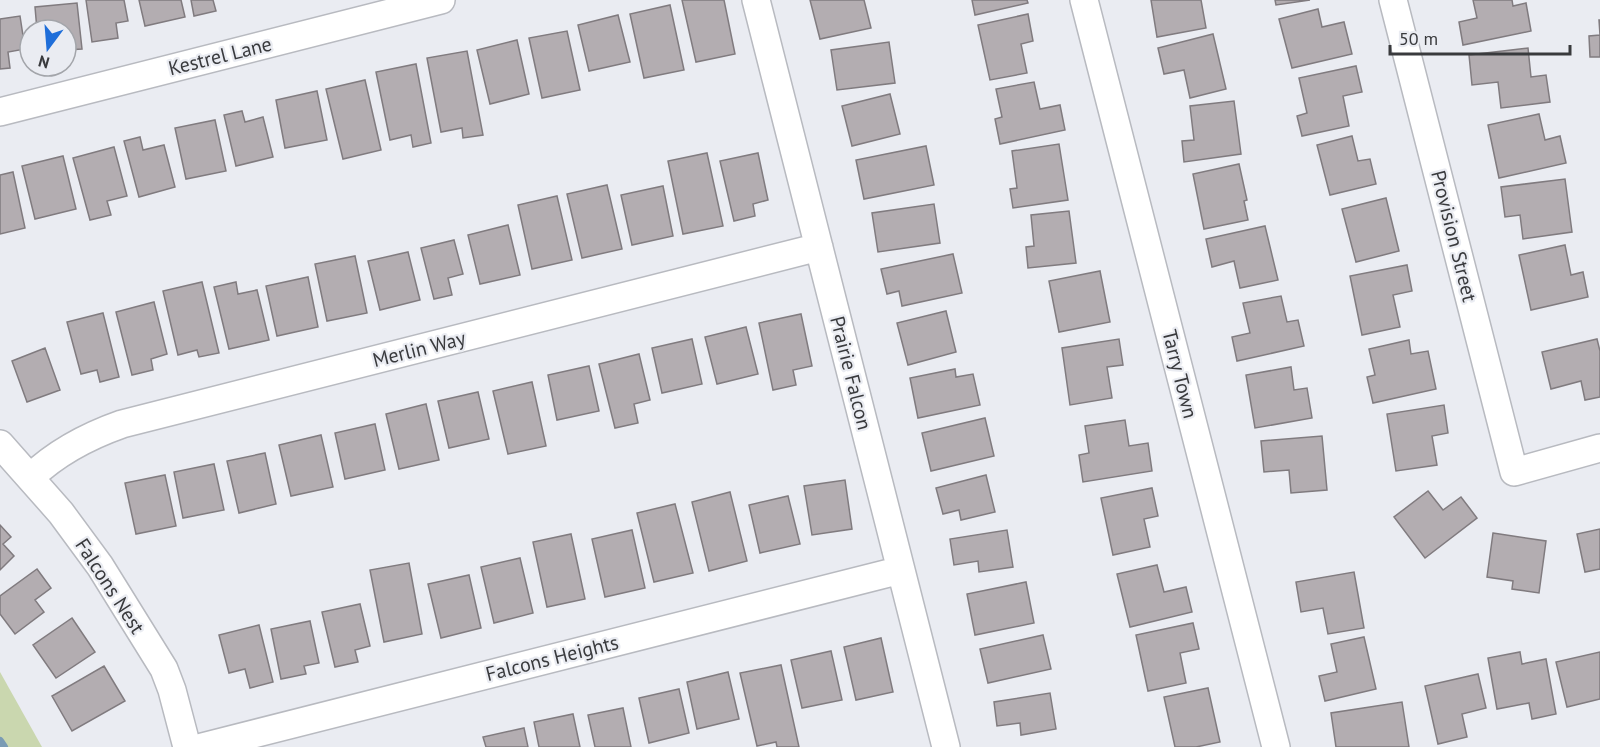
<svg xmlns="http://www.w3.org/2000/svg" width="1600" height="747" viewBox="0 0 1600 747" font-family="'PT Sans',sans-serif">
	<rect width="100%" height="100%" fill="#eaecf2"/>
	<path fill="#cad7af" d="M0 672 42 747H0Z"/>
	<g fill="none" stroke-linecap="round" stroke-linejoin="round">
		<path stroke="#7a9bb4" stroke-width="8" d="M0 741 4 747"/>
	</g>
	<path fill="#b3adb1" stroke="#807b7f" stroke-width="1.5" d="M86 0H124L128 21 116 23 118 38 92 42Z
		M139 0H181L185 17 145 26Z
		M191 0H213L216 11 194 16Z
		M682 0H724L735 54 696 62Z
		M810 0H864L871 28 820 39Z
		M972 0H1027L1028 3 975 15Z
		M1151 0H1201L1206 28 1157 37Z
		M1275 0H1310L1276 5Z
		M1473 0H1512L1513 6 1526 3 1531 31 1463 45 1459 22 1477 18Z
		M77 3 82 49 66 50V30H37L35 7Z
		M670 5 684 70 644 78 630 14Z
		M1318 9 1322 27 1344 22 1352 54 1292 68 1279 19Z
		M1028 14 1033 41 1021 44 1027 73 990 80 978 25Z
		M618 15 630 62 589 71 578 25Z
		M20 16 25 49 8 52 10 68 0 69V19Z
		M1599 20H1600V57H1590L1589 36 1600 35Z
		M567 31 580 90 542 98 529 38Z
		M1213 34 1226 89 1190 98 1184 70 1164 74 1158 48Z
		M517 40 529 94 490 104 477 50Z
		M889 42 895 83 837 90 831 50Z
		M1528 48 1531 77 1546 75 1550 102 1501 108 1498 82 1472 85 1469 55Z
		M467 51 483 135 463 138 462 128 441 132 427 58Z
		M416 64 431 143 413 147 411 135 390 140 376 72Z
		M1356 66 1362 92 1343 96 1349 126 1302 136 1297 116 1307 113 1299 78Z
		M365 80 381 150 343 159 326 89Z
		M1034 82 1040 109 1060 105 1065 130 1000 144 995 119 1002 117 996 89Z
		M317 91 327 140 285 148 276 100Z
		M890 94 900 134 852 146 842 106Z
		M1234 101 1241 154 1184 162 1182 141 1194 140 1190 106Z
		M242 111 245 122 263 117 273 157 236 166 224 115Z
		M1539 114 1545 140 1560 136 1566 163 1499 178 1488 125Z
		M215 120 226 171 186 179 175 128Z
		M1352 136 1358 161 1370 159 1376 184 1330 195 1317 145Z
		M140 137 143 150 164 145 175 187 139 197 124 141Z
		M1059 144 1068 200 1013 208 1010 189 1017 188 1012 151Z
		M926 146 934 185 864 199 856 160Z
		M114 147 127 196 107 201 111 215 90 220 73 158Z
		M707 153 723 226 683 234 668 161Z
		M758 153 768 200 753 204 755 216 734 221 720 161Z
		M63 156 76 209 35 219 22 166Z
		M1239 164 1247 200 1244 201 1248 220 1204 229 1193 174Z
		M13 172 25 228 0 234V175Z
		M1565 179 1572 232 1523 239 1520 215 1505 217 1501 187Z
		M607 185 622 249 582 258 567 194Z
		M663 186 673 236 632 245 621 195Z
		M557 196 572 260 532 269 518 205Z
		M1386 198 1399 251 1356 262 1342 209Z
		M934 204 940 243 878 252 872 213Z
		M1069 211 1076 263 1028 268 1026 247 1034 246 1031 215Z
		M508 225 520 275 480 284 468 235Z
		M1265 226 1278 280 1240 288 1234 261 1212 267 1206 239Z
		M454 240 463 274 448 278 452 295 434 299 421 248Z
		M1565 245 1571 275 1583 272 1588 297 1531 310 1519 255Z
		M408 252 420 300 380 310 368 261Z
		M953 254 962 293 902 306 899 291 887 294 881 269Z
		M355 256 367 313 327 321 315 264Z
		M1407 265 1412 291 1393 295 1400 327 1362 335 1350 276Z
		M1100 271 1110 322 1059 332 1049 281Z
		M308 277 318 327 277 336 266 286Z
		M202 282 219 353 199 357 197 350 178 355 163 291Z
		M236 282 238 294 257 290 269 340 229 349 214 287Z
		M1281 296 1287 322 1298 320 1304 346 1237 361 1232 337 1250 333 1243 303Z
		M154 302 167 354 151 359 153 370 132 375 116 312Z
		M946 311 956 352 908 365 897 323Z
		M103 313 119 377 100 382 97 370 81 374 67 322Z
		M801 314 812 366 793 370 796 385 773 390 759 323Z
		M746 327 758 374 717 384 705 337Z
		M692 339 702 384 662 393 652 348Z
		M1119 339 1123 365 1107 367 1112 398 1070 405 1062 348Z
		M1597 339 1600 351V397L1585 400 1581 381 1551 389 1542 352Z
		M1409 340 1411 354 1428 351 1436 389 1373 403 1367 377 1375 375 1369 349Z
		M45 348 60 390 27 402 12 361Z
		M639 354 650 400 634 404 638 423 615 428 599 364Z
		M589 366 599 411 557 420 548 375Z
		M1291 367 1294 390 1307 388 1312 418 1255 428 1246 375Z
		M955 369 956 377 973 374 980 405 918 418 910 378Z
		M532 382 546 446 508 454 493 391Z
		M478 392 489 439 449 448 438 401Z
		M426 404 439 460 399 469 386 414Z
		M1444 405 1448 433 1432 436 1437 465 1396 471 1387 414Z
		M985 418 994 456 931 471 922 433Z
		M1125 420 1129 446 1148 443 1152 471 1083 482 1079 455 1089 453 1085 426Z
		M375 424 385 470 345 479 335 433Z
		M321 435 333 487 291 496 279 445Z
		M1322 436 1327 490 1291 493 1289 470 1264 472 1261 441Z
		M265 453 276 504 239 513 227 461Z
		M214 464 224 510 183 518 174 472Z
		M165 475 176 526 136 534 125 483Z
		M986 475 995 512 961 520 959 510 943 514 936 488Z
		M845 480 852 529 812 535 804 486Z
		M1152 488 1158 516 1144 519 1150 547 1113 555 1101 498Z
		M1428 491 1443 510 1461 497 1477 518 1425 558 1394 517Z
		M730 492 747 561 709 571 692 502Z
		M788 496 800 544 760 553 749 505Z
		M675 504 693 573 654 582 637 513Z
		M0 525 11 537 3 544 14 556 0 570Z
		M1600 529V570V569L1585 572 1577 534Z
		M632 530 645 588 605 597 592 539Z
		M1007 530 1013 567 979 572 978 561 954 565 950 539Z
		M1493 533 1546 541 1539 593 1512 589 1513 581 1487 577Z
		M571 534 585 599 547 607 533 542Z
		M520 558 533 613 494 623 481 567Z
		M409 563 422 634 384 642 370 570Z
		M1157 565 1164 592 1186 587 1192 612 1130 627 1117 574Z
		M37 569 51 588 35 600 44 612 15 634 0 614V596Z
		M1354 572 1364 628 1328 634 1323 608 1301 612 1296 582Z
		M469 575 481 628 441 638 428 584Z
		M1026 582 1034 623 975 635 967 594Z
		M360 604 370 646 355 650 358 662 335 667 322 612Z
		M72 618 95 652 56 678 33 645Z
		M310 621 319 663 304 666 306 674 281 679 271 629Z
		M1193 623 1199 649 1180 653 1186 683 1148 691 1136 635Z
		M259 625 273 682 250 688 245 669 229 673 219 635Z
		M1043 635 1051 669 988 683 980 649Z
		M1364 637 1376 689 1325 701 1319 676 1337 672 1331 644Z
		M881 638 893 692 856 700 844 647Z
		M831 651 842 700 802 708 791 660Z
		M1520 652 1522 664 1546 659 1556 714 1532 719 1529 703 1497 709 1488 658Z
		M1600 652V699L1567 707 1556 662Z
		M781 665 799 747H777L776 742 757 746 740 673Z
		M104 666 125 701 72 731 52 696Z
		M728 672 739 719 697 729 687 682Z
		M1478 674 1486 708 1462 714 1467 737 1438 744 1425 686Z
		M1208 688 1220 742 1196 747H1175L1164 697Z
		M679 689 689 733 649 743 639 698Z
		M1050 693 1056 729 1021 735 1020 723 997 726 994 702Z
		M1402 702 1409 747H1336L1331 713Z
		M623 708 631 747H595L588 715Z
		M573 714 580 747H539L534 722Z
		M524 728 528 747H486L483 737Z"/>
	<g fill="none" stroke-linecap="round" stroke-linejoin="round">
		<g stroke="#b8bac0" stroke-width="30">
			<path id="minor" d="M756 0 946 747
				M1084 0 1276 747
				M1393 0 1514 472 1600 448
				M0 112 441 0
				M0 444 61 513 100 566 164 669 172 690 187 747
				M31 477C57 452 88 436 122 424L819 247
				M202 747 901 570"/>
		</g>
		<use href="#minor" stroke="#fff" stroke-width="27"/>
	</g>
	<g text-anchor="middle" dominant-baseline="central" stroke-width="4.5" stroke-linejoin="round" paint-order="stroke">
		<g font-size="20" fill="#393a3d" stroke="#eaecf2">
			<text transform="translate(220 56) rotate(-14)">Kestrel Lane</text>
			<text transform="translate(1454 236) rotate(76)">Provision Street</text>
			<text transform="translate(419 349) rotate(-14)">Merlin Way</text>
			<text transform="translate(851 373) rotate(76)">Prairie Falcon</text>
			<text transform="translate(1180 374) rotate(76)">Tarry Town</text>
			<text transform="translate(110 586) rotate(57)">Falcons Nest</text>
			<text transform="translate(552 658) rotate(-14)">Falcons Heights</text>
		</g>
	</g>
	<g transform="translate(48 48) rotate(196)"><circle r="28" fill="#eaecf2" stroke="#a3a5aa" stroke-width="1.5"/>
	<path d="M0-4.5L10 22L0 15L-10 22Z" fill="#1f6ed9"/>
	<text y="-9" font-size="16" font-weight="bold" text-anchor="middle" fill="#393a3d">N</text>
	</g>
	<path d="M1390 45v9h180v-9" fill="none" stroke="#393a3d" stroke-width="3"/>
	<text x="1399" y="45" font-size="18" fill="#393a3d" stroke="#eaecf2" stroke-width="4.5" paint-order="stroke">50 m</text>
</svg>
